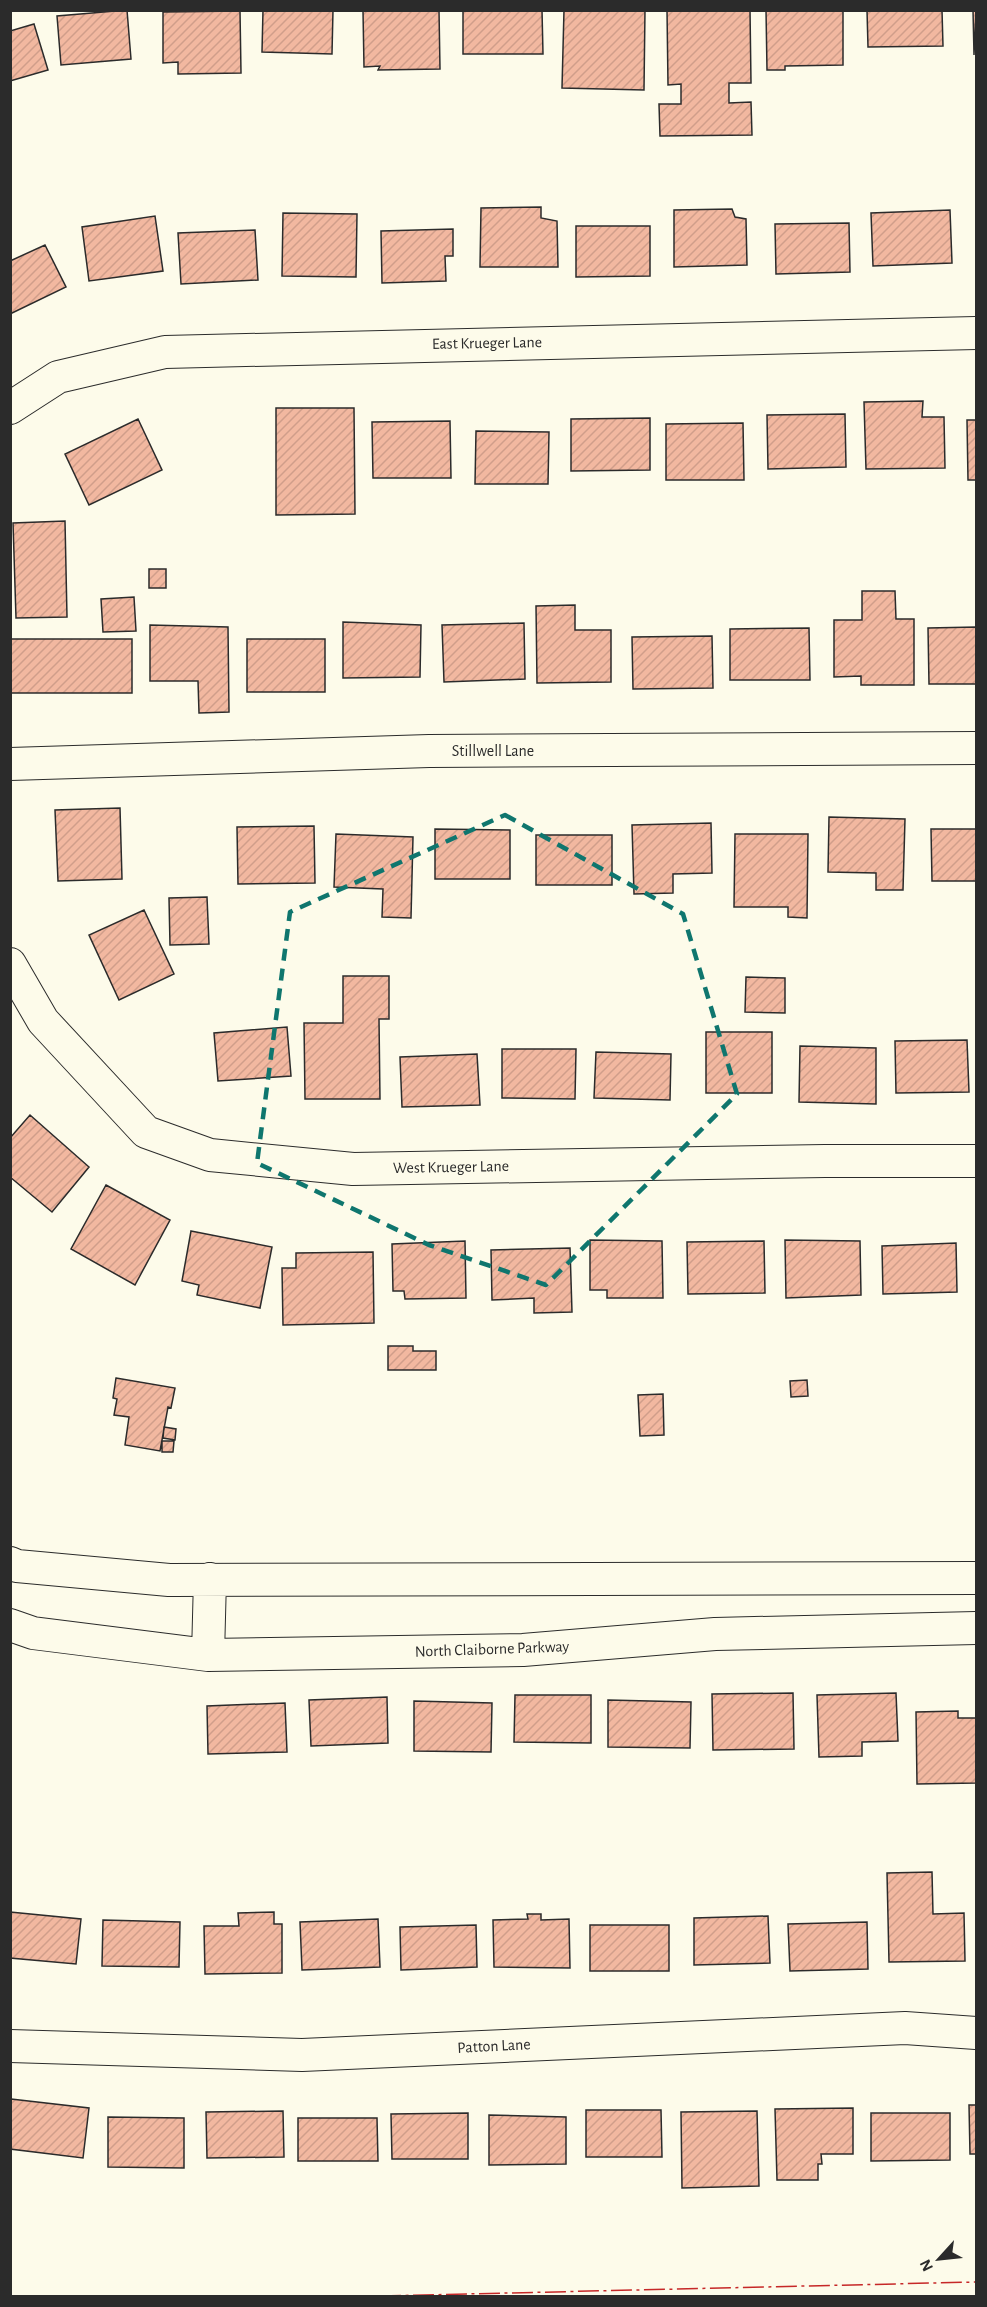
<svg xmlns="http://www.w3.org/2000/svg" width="987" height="2307" viewBox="0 0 987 2307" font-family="'Alegreya Sans',sans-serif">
	<defs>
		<pattern id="building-hatch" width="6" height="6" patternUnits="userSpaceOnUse" patternTransform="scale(1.5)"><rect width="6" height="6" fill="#f2b8a0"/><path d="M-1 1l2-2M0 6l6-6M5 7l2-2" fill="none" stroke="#d09e8a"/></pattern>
	</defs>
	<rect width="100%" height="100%" fill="#fdfbea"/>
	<path fill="url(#building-hatch)" stroke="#2b2b2b" stroke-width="1.5" d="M127 10 131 59 61 65 57 16Z
		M263 10H333L332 54 262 52Z
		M439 10 440 69 378 70 380 66 364 67 363 11Z
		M463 10H542L543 54H463Z
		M564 10H645L644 90 562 88Z
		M667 10H750L751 83H729V103L751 102 752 135 660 136 659 104H681V84L668 85Z
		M766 10H843V65L785 66V70H767Z
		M867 10H942L943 46 868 47Z
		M973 10H976L974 55Z
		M240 11 241 73 178 74V62L163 63V12Z
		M34 24 48 70 10 81V31Z
		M541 207V218L557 221 558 267H480L481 208Z
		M732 209 735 217 746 219 747 265 674 267V210Z
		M950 210 952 263 873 266 871 213Z
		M283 213 357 214 356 277 282 276Z
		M155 216 163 271 89 281 82 227Z
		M849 223 850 272 776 274 775 224Z
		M576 226H650V276L576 277Z
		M453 229V256H445L446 281 382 283 381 231Z
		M255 230 258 280 181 284 178 233Z
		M45 245 66 287 10 314V261Z
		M923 401 922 417H944L945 468 866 469 864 402Z
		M276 408H354L355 514 276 515Z
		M845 414 846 467 768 469 767 415Z
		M650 418V470L571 471V419Z
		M138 419 162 470 89 505 65 454Z
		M967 420H976V480H968Z
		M450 421 451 478H373L372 422Z
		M743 423 744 480H666V424Z
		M476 431 549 432 548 484H475Z
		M65 521 67 617 16 618 13 523Z
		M149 569H166V588H149Z
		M862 591H895L896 619H914V685H861V676L834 677V620H862Z
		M134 597 136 631 103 632 101 599Z
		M575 605V630H611V682L537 683 536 606Z
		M343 622 421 625 420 677 343 678Z
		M524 623 525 679 444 682 442 625Z
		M150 625 228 627 229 712 199 713 198 681H150Z
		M976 627V684H929L928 628Z
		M809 628 810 680H730V629Z
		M712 636 713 688 633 689 632 637Z
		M10 639H132V693H10Z
		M247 639H325V692H247Z
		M120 808 122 879 58 881 55 810Z
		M829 817 905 819 903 890H876V873L828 872Z
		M711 823 712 873 673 874V893L634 894 632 825Z
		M314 826 315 883 238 884 237 827Z
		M435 829 510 830V879H435Z
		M931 829H976V881H932Z
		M336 834 413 837 411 918 382 917 383 889 334 887Z
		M735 834H808L807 918 788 917V907H734Z
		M536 835H612V885H536Z
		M207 897 209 944 170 945 169 898Z
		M144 910 174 974 119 1000 89 935Z
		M343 976H389V1019H379L380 1099H305L304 1023H343Z
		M746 977 785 978V1013L745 1012Z
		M287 1027 291 1076 218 1081 214 1033Z
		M706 1032H772V1093H706Z
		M967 1040 969 1092 896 1093 895 1041Z
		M800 1046 876 1048V1104L799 1102Z
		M502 1049H576L575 1099 502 1098Z
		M596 1052 671 1054 670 1100 594 1098Z
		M477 1054 480 1105 402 1107 400 1057Z
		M30 1115 89 1167 52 1212 10 1177V1138Z
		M106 1185 170 1220 135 1285 71 1249Z
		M191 1231 272 1247 260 1308 197 1295 199 1285 182 1281Z
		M590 1240 662 1241 663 1298H607V1290H590Z
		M785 1240 860 1241 861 1295 786 1298Z
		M465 1241 466 1298 405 1299 404 1291H393L392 1244Z
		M764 1241 765 1293 688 1294 687 1242Z
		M956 1243 957 1292 883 1294 882 1246Z
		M570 1248 572 1312 534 1313V1298L492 1300 491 1250Z
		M373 1252 374 1323 283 1325 282 1268H296V1253Z
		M388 1346H413V1351H436V1370H388Z
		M116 1378 175 1388 171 1408 168 1407 160 1451 125 1445 129 1417 114 1415 117 1399 113 1398Z
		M807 1380 808 1396 791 1397 790 1381Z
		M663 1394 664 1435 640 1436 638 1395Z
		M164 1427 176 1429 175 1440 163 1438Z
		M162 1441H174L173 1452H162Z
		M793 1693 794 1749 713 1750 712 1694Z
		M896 1693 898 1741 862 1742V1756L819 1757 817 1695Z
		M515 1695H591V1743L514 1742Z
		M387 1697 388 1743 311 1746 309 1700Z
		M608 1700 691 1702 690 1748 608 1747Z
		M414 1701 492 1703 491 1752 414 1751Z
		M285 1703 287 1752 208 1754 207 1706Z
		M958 1711V1718H976V1783L917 1784 916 1712Z
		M932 1872 933 1914 964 1913 965 1961 889 1962 887 1873Z
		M10 1912 81 1919 76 1964 10 1958Z
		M274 1912V1924H282V1973L205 1974 204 1926H239L238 1913Z
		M527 1914H541V1920L569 1919 570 1968 494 1967 493 1920 528 1919Z
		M768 1916 770 1963 694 1965V1918Z
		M378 1919 380 1967 302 1970 300 1922Z
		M103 1920 180 1922 179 1967 102 1966Z
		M867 1922 868 1969 790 1971 788 1924Z
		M476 1925 477 1967 401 1970 400 1927Z
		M590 1925H669V1971H590Z
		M11 2099 89 2108 83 2158 10 2149Z
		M969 2105H976V2154H970Z
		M853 2108V2154H821L822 2164H818V2180H777L775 2109Z
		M586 2110H661L662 2157H586Z
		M283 2111 284 2157 207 2158 206 2112Z
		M757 2111 759 2186 682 2188 681 2112Z
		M468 2113V2159H392L391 2114Z
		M871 2113H950V2160L871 2161Z
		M489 2115 566 2117V2164L489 2165Z
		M108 2117 184 2118V2168L108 2167Z
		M298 2118H377L378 2161H298Z"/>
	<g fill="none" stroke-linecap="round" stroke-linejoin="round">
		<g stroke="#2b2b2b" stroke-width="34">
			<path id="street" d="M10 408 58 377 165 352 976 333
				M10 764 429 751 976 748
				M10 964 43 1021 146 1132 210 1155 353 1169 825 1161H976
				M10 1563 17 1566 169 1580 976 1578
				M10 1625 33 1633 208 1655 523 1650 715 1634 976 1628
				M208 1655 210 1579
				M10 2046 302 2055 905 2028 976 2033"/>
		</g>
		<use href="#street" stroke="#fdfbea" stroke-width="32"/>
		<path stroke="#c62828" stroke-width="1.5" stroke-dasharray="21 4.5 3 4.5" stroke-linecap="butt" d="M380 2296 976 2282"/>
	</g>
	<path fill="none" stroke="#0f766e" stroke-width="4.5" stroke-dasharray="12 8" stroke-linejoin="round" d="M505 815 683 914 737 1094 546 1285 429 1245 257 1163 290 912Z"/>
	<g text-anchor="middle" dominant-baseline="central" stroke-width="4.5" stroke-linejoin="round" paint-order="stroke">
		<g font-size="16" fill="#2b2b2b" stroke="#fdfbea">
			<text transform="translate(487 343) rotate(-1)">East Krueger Lane</text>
			<text x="493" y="751">Stillwell Lane</text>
			<text transform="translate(451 1167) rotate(-1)">West Krueger Lane</text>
			<text transform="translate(492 1649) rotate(-2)">North Claiborne Parkway</text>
			<text transform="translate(494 2046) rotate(-3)">Patton Lane</text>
		</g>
	</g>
	<rect width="987" height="2307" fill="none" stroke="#2b2b2b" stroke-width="24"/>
	<g transform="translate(939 2259) rotate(243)" stroke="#fdfbea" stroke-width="4.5" paint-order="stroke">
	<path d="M0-4.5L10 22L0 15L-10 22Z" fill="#2b2b2b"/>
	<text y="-9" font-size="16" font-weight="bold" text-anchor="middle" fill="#2b2b2b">N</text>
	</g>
</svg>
